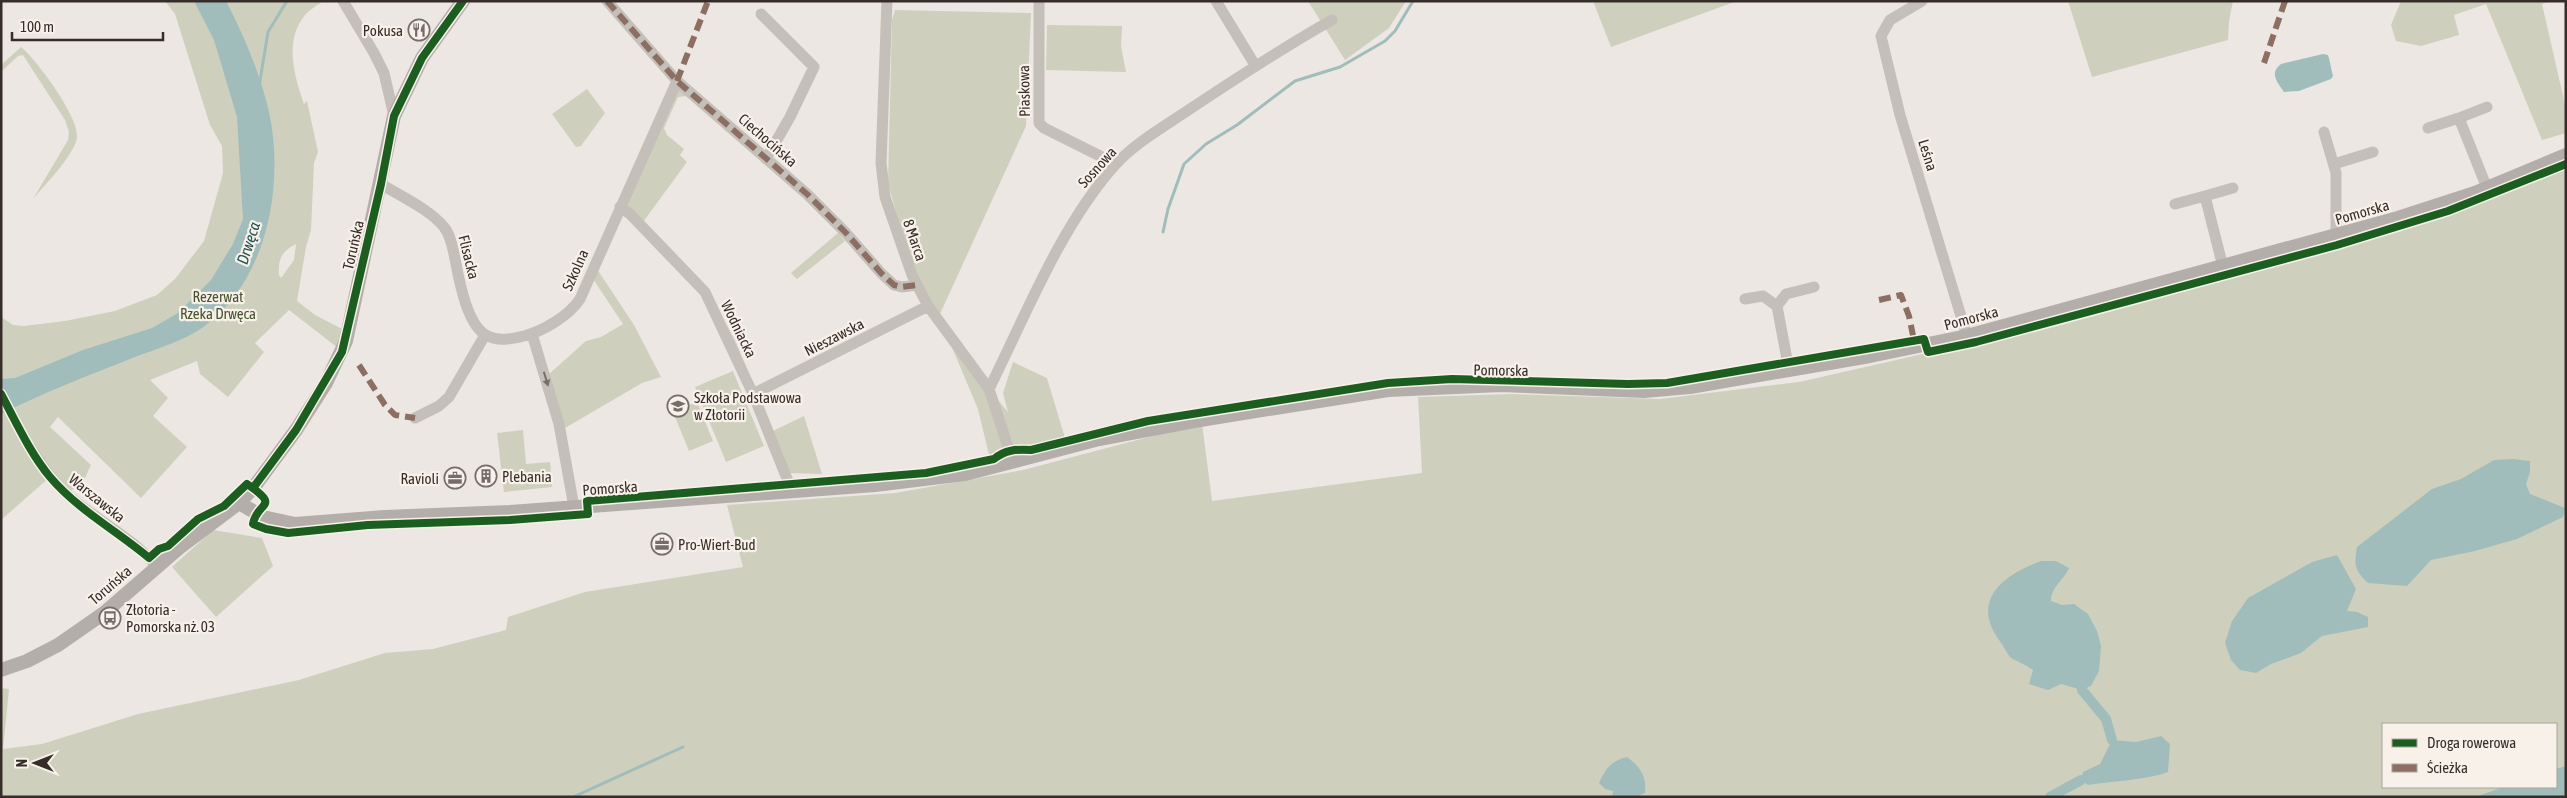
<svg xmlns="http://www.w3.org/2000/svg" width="2567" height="798" viewBox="0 0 2567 798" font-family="'Asap Condensed',sans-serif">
	<rect width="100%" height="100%" fill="#ece7e2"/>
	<path fill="#ced0bd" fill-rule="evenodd" d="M165 1H323C318 5 309 10 305 15 284 40 294 76 304 104L307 101 318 152 314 163 311 230 306 247 297 301 315 315 342 329 338 348 289 310 255 343 264 352 228 397 200 374 197 361 150 380 168 398 153 416 187 447 141 498 58 417 50 427 91 465 85 478 71 491 50 477 1 520V317L13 325 24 326 65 321 115 311 157 295 175 279 204 241 223 173 222 146 210 125 175 14ZM296 244 294 260 281 278 279 275C278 259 281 252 296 244Z
		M1308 1H1406L1389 28 1345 60Z
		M1593 1H1737L1611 47Z
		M2068 1H2233L2229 21 2228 40 2092 77Z
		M2401 1H2550L2542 4 2566 109V133L2542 140 2486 4 2454 15 2459 35 2421 46 2396 41 2391 25Z
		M895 10 1031 13 1026 126 940 314 928 299 912 271 888 183 892 20Z
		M1047 25 1122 26 1121 46 1126 72 1046 70Z
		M21 47C37 60 79 117 77 137 76 153 44 186 33 199L68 140 69 132 65 120 23 55 18 56 1 72V65Z
		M587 89 605 113 581 146 576 147 552 114Z
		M678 89 687 96 678 97 664 128 667 135 684 149 680 155 687 162 643 222 705 286 735 340 773 431 804 416 822 474 790 473 700 291 625 209 629 203 626 201Z
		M2566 164V797H1V688L9 689 3 749 42 744 138 714 299 680 385 653 433 649 506 630 508 617 585 592 743 567 727 505 895 493 1023 470 1202 423 1212 501 1422 473 1418 397 1512 394 1660 399 1799 382 2072 320 2213 280 2370 234 2534 178ZM2383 724H2556V787H2383Z
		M838 233 845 241 797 279 791 273Z
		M597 269 634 325 661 377 642 383 565 428 549 374 586 341 601 337 623 324 593 279Z
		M951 345 1008 412 1003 393 1013 362 1047 378 1065 438 991 463 978 409Z
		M733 371 764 446 726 462 695 387Z
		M697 402 713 441 689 451 673 412Z
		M523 430 526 464 550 462 552 487 504 492 497 433Z
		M213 530 262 538 273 566 216 617 172 567Z"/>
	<path fill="#a0bdbb" d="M194 1H226C246 39 269 94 273 137 280 204 262 282 206 325 187 340 153 350 130 359 87 376 43 393 1 414V379L15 378 83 350 152 328 178 313 211 280 233 244 243 219 237 117 214 40Z
		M2323 54 2328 55C2330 61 2331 69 2333 76L2331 79 2299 91 2284 92C2277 82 2269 73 2281 64Z
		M2513 459 2530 461V472L2526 484 2530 494 2565 508 2563 517 2517 539 2475 551 2431 560 2407 586 2368 583C2354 570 2354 565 2357 547L2432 489 2461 479 2494 460Z
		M2337 555 2356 589 2347 611 2357 612 2368 617V627L2322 636 2301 653 2271 664 2256 673 2240 670 2231 660 2225 643 2232 621 2248 598 2312 562Z
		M2041 561H2056L2069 568C2064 580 2051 587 2051 601L2062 605 2074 604 2088 614 2097 631 2101 646 2099 671 2091 686 2082 690 2061 684 2048 690 2029 684 2033 670C2027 665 2013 660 2010 657 2006 652 2003 645 1999 640 1970 600 2004 574 2041 561Z
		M2161 736 2170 744 2168 772C2147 780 2113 781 2088 785L2081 780 2083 772 2100 764 2112 740 2136 742Z
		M1627 757C1640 766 1647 777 1645 793L1636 797H1612L1613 791 1605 789 1599 783C1606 768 1611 761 1627 757Z
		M2566 766V797H2475L2504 787H2556V769Z"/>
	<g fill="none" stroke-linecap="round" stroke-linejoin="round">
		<path stroke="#a0bdbb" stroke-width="3" d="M259 87 268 32 287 1
			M1163 232 1168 209 1184 164 1206 144 1237 125 1295 81 1340 67 1385 41 1395 31 1413 1
			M573 797 683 747"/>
		<path stroke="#a0bdbb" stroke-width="10" d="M2082 690 2106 719 2112 740
			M2050 797 2081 780"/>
		<path stroke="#c5bfba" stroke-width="11" d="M343 1 374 53 384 73 394 116
			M607 1 677 81 807 194 846 233 881 273 894 285 902 287 917 285
			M887 1 881 163 885 197 912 275 928 306 989 389 1013 462
			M1039 1V123L1044 128 1116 164
			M1216 1 1255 65
			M1922 1 1890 20 1881 36 1900 115 1967 336
			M761 14 814 67 790 117 766 159
			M2428 128 2459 118
			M2324 132 2336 173V237
			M2334 164 2373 152
			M381 184C402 197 429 209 444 227 451 236 453 249 455 259 459 280 467 325 486 335 498 342 512 339 524 336 543 331 569 316 580 299L677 81
			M2487 188 2459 118 2487 107
			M2205 196 2233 188
			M2175 204 2205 196 2223 267
			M620 207 630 214 705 292 753 394 792 491
			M1745 299 1763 296 1777 306 1789 370
			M1777 306 1786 294 1814 287
			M532 334 559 424 574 507
			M989 389C1025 317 1061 225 1115 165 1134 144 1163 127 1187 111 1235 79 1282 48 1332 20
			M753 394 928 306
			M415 418 439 406 449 397 485 335
			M31 448C44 468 56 487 75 501 102 523 135 540 157 567"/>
		<path stroke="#b4aeaa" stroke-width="14" d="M239 503 263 517 295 524 385 517 510 512 875 485 965 474 1099 439 1194 421 1388 390 1501 385 1644 391 1690 387 1870 356 1967 336 2398 218 2475 193 2566 155
			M1 670 27 661 58 645 104 613 179 548 239 503 254 487 296 430 326 383 346 341 394 116 422 58 463 1"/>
		<path stroke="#8d6e63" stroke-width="6" stroke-dasharray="12 6" stroke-linecap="butt" d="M607 1 677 81 807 194 846 233 881 273 894 285 902 287 917 285
			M2264 63 2285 1
			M677 81 708 1
			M1879 300 1901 295 1909 316 1915 345
			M359 365 385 405 395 415 415 418"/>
		<g stroke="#f8f1ea" stroke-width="11">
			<path id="cycleway" d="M1 394C16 422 30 453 50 477 78 510 117 531 149 558L159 549 168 546 198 519 224 506 247 484C282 508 257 501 253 524L266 529 288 533 368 525 510 520 588 514 587 501 926 473 994 459C1005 450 1016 449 1031 450L1148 421 1388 383 1452 379 1628 384 1667 383 1924 339 1928 352 1976 342 2337 245 2448 211 2566 164
				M253 488 296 430 342 352 381 184 394 116 422 58 463 1"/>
		</g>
		<use href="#cycleway" stroke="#1b5e20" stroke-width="8"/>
	</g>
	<defs><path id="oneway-solid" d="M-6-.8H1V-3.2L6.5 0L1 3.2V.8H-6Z" transform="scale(1.25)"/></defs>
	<use fill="#766e6a" href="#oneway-solid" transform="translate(546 379) rotate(73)"/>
	<defs>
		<g id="restaurant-ring" transform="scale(1.125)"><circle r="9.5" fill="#f8f1ea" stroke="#766d6a" stroke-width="1.5"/><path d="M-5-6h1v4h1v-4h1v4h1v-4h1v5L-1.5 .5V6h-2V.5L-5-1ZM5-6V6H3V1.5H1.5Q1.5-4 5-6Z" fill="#766d6a"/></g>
		<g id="school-ring" transform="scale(1.125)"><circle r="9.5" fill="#f8f1ea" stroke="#766d6a" stroke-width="1.5"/><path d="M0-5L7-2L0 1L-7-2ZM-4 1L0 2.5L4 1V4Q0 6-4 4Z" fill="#766d6a"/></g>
		<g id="building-ring" transform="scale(1.125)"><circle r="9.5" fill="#f8f1ea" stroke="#766d6a" stroke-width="1.5"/><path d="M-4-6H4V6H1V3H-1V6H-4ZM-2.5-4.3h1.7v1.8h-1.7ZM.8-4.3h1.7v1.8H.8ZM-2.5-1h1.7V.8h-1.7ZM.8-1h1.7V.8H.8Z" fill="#766d6a"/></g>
		<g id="office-ring" transform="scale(1.125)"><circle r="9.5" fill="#f8f1ea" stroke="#766d6a" stroke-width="1.5"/><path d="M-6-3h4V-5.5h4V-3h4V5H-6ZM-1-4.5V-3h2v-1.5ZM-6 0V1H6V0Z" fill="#766d6a"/></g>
		<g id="bus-ring" transform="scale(1.125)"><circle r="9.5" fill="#f8f1ea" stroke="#766d6a" stroke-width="1.5"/><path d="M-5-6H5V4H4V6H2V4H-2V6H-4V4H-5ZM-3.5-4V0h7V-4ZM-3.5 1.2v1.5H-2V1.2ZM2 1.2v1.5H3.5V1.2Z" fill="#766d6a"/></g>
	</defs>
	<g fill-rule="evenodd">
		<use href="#restaurant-ring" x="419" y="30"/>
		<use href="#school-ring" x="678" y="406"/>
		<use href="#building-ring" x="486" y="476"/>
		<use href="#office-ring" x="455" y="478"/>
		<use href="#office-ring" x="662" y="544"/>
		<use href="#bus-ring" x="110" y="618"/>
	</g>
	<g text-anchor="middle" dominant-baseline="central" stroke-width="4.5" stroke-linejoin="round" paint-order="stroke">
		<g font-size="15" fill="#362c29" stroke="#f8f1ea" text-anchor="start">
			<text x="403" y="30" text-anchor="end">Pokusa</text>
			<text x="694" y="397">Szkoła Podstawowa<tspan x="694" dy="17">w Złotorii</tspan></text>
			<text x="502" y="476">Plebania</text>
			<text x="439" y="478" text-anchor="end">Ravioli</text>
			<text x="678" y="544">Pro-Wiert-Bud</text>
			<text x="126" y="609">Złotoria -<tspan x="126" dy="17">Pomorska nż. 03</tspan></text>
		</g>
		<g font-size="15" fill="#362c29" stroke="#f8f1ea">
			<text transform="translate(1024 91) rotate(-91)">Piaskowa</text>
			<text transform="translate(768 140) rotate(41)">Ciechocińska</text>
			<text transform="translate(1928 155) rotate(73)">Leśna</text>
			<text transform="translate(1097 167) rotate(-48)">Sosnowa</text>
			<text transform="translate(2362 212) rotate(-16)">Pomorska</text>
			<text transform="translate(915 240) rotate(71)">8 Marca</text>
			<text transform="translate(353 245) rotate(-77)">Toruńska</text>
			<text transform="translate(469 257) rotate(76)">Flisacka</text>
			<text transform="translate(575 270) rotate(-66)">Szkolna</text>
			<text transform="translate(1971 318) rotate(-15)">Pomorska</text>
			<text transform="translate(739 329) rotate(64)">Wodniacka</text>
			<text transform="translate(834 337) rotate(-27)">Nieszawska</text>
			<text transform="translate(1501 370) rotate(1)">Pomorska</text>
			<text transform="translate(610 488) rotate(-4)">Pomorska</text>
			<text transform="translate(97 498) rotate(39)">Warszawska</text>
			<text transform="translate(110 585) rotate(-41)">Toruńska</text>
		</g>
		<g font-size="15" fill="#47522f" stroke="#f8f1ea">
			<text x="218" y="296">Rezerwat<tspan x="218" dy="17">Rzeka Drwęca</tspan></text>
		</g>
		<g font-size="16" font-style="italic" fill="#225354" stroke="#f8f1ea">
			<text transform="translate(248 243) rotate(-72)">Drwęca</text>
		</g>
	</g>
	<rect width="2567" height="798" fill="none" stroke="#362c29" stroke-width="5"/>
	<rect x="2382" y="723" width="175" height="65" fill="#f8f1ea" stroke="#aaa29d"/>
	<rect x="2392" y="739" width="25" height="8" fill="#1b5e20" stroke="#aaa29d"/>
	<text x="2427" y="748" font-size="15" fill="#362c29">Droga rowerowa</text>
	<rect x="2392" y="764" width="25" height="8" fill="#8d6e63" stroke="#aaa29d"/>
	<text x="2427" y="773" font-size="15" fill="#362c29">Ścieżka</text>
	<g transform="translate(35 763) rotate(270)" stroke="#f8f1ea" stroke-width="4" paint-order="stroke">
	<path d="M0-4L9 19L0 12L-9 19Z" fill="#362c29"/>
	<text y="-8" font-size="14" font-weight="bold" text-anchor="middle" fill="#362c29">N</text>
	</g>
	<path d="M12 32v8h151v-8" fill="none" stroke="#362c29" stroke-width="2.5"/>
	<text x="20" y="32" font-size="15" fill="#362c29" stroke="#f8f1ea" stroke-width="4" paint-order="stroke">100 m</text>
</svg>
